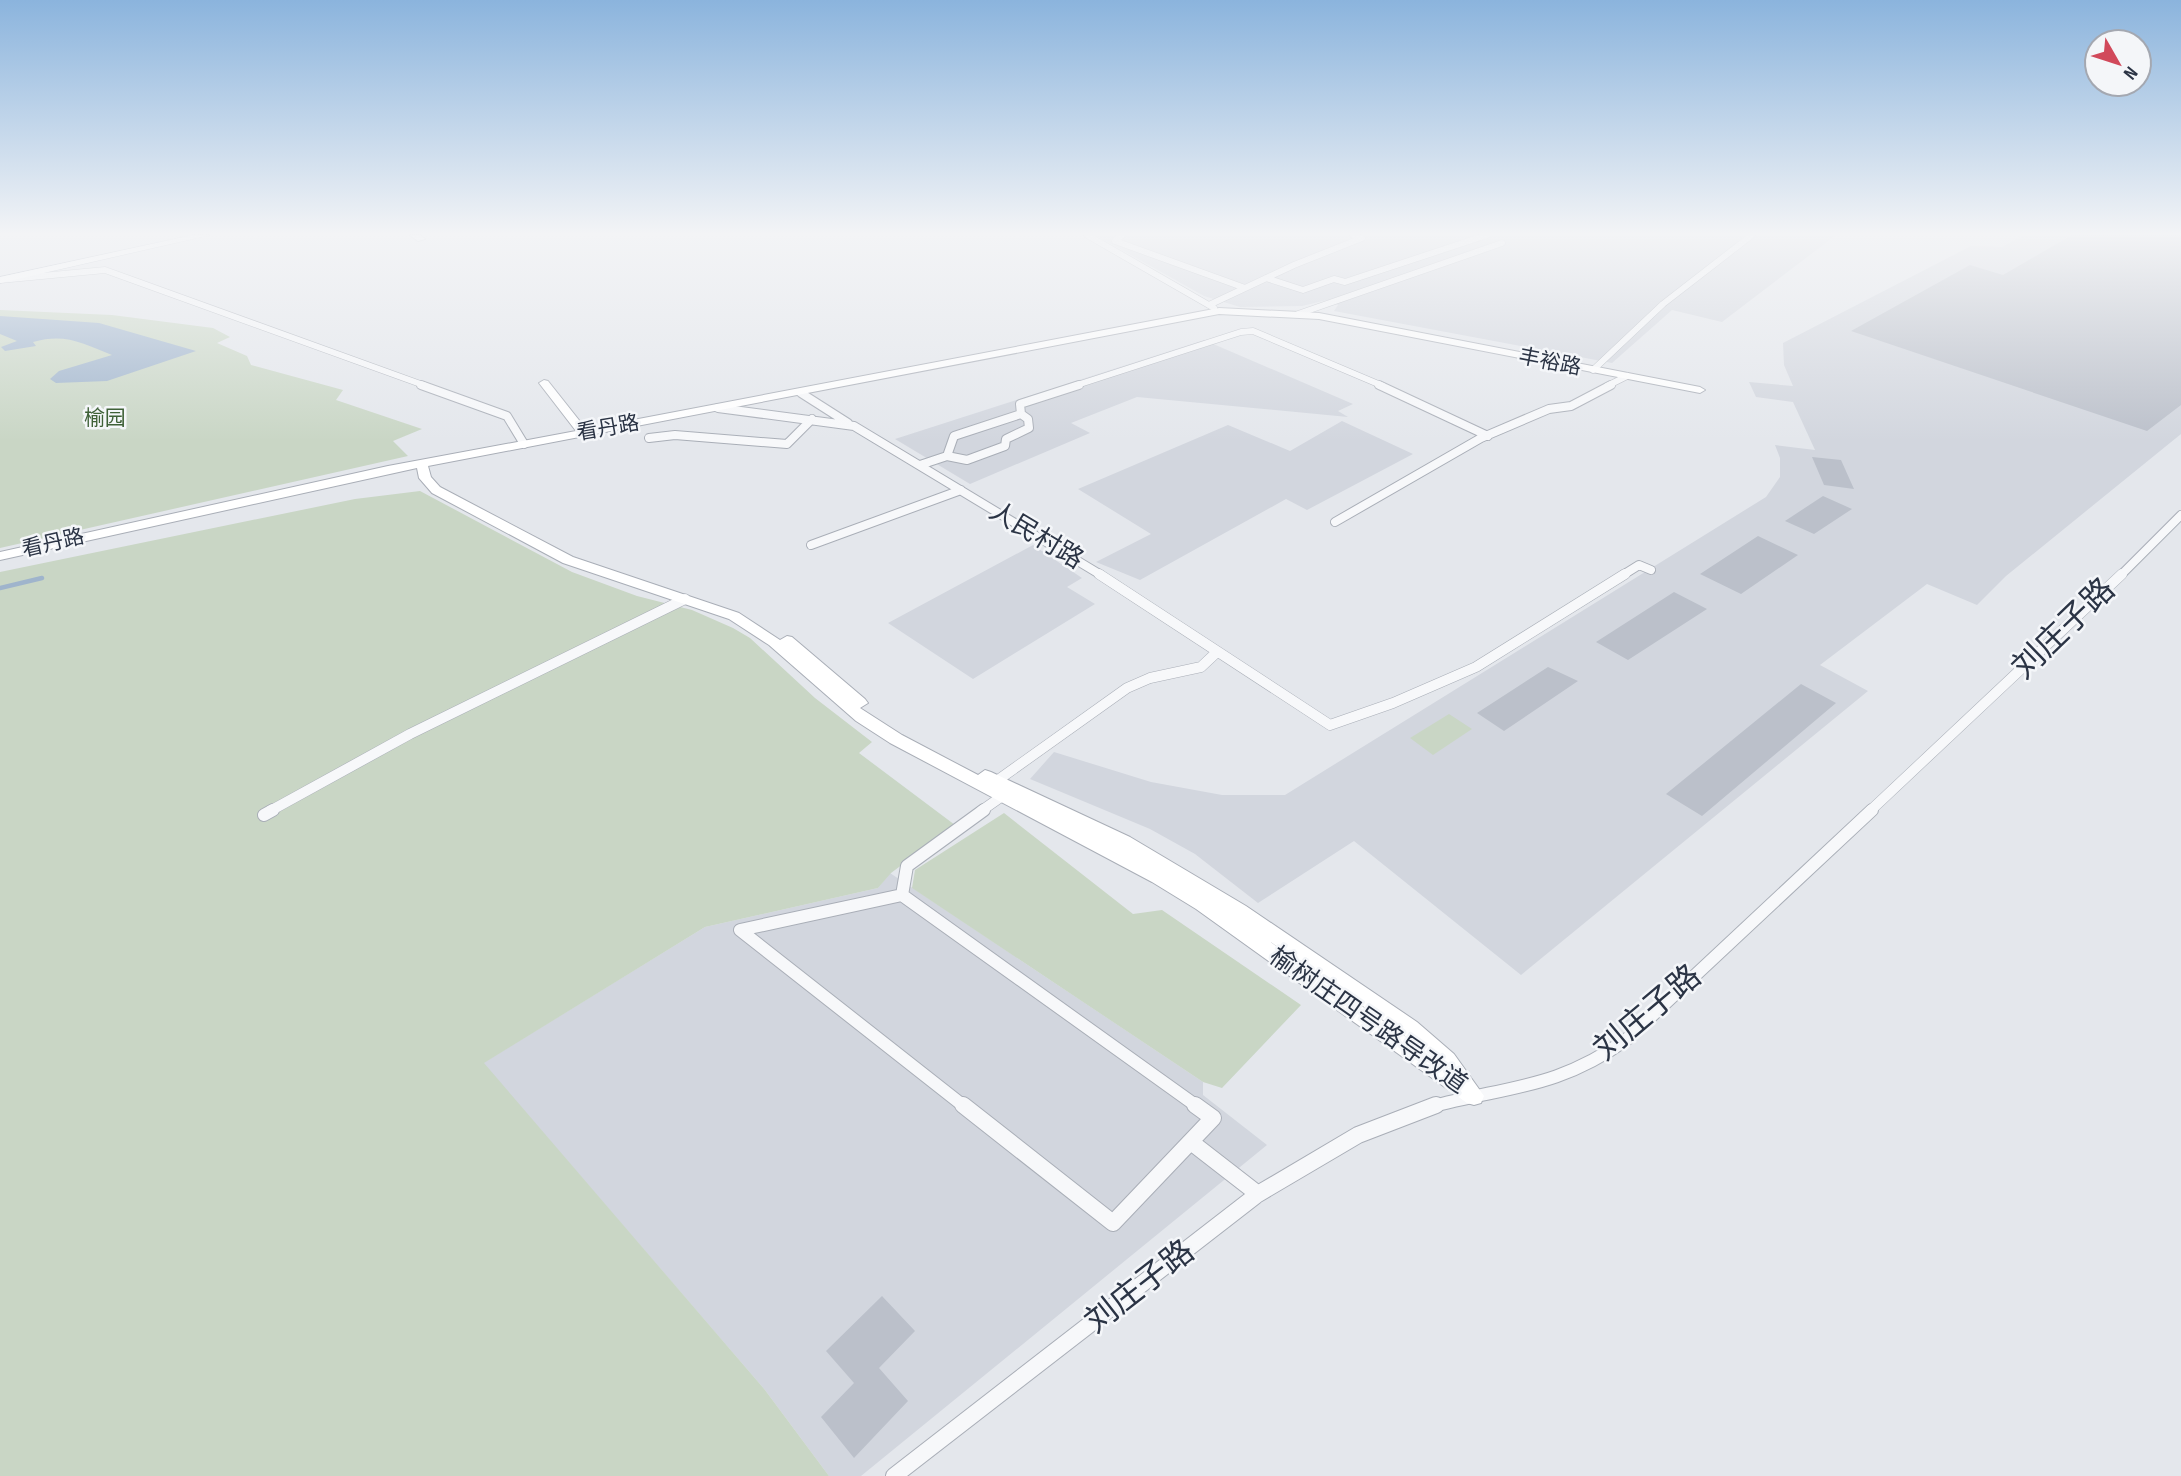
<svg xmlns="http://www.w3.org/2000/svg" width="2181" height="1476" viewBox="0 0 2181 1476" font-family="'Sofia Sans Condensed','Noto Sans SC',sans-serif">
	<rect width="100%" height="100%" fill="#e4e7ec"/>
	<path fill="#d2d6de" d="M1104 235H1836L1722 322 1672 310 1612 363 1334 311 1338 305 1327 300 1302 306 1240 307 1204 296 1097 236Z
		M2024 235H2181V434L2006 576 1977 605 1927 584 1820 665 1868 691 1521 975 1354 841 1258 903 1195 854 1150 829 1030 779 1054 752 1151 782 1222 795H1285L1766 497 1780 477V458L1775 445 1815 450 1793 402 1756 397 1749 382 1793 386 1784 365 1783 343 1971 246 2002 247Z
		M1204 340 1353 404 1338 411 1348 417 1137 397 1071 423 1090 433 970 484 895 439Z
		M1342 421 1413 454 1307 510 1286 499 1140 580 1096 562 1151 534 1078 489 1228 425 1290 451Z
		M1033 545 1082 578 1067 587 1095 604 973 679 888 623Z
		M890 873 1203 1082V1095L1267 1145 861 1476H829L765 1390 483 1063 705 927 878 888Z"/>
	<path fill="#c9d6c5" d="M0 310 112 315 213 328 230 337 217 343 247 356 251 365 343 390 336 400 422 429 393 441 408 456 0 548Z
		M420 491 572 572 637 596 692 610 733 628 750 638 815 698 872 742 859 753 955 825 891 873 878 888 705 927 484 1063 765 1390 829 1476H0V572L355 499Z
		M1449 714 1472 729 1433 755 1410 738Z
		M1004 813 1133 914 1162 910 1301 1005 1222 1088 1203 1082 912 888 915 870Z"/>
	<path fill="#9fb4cc" d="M0 316 99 323 196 351 107 381 56 383 50 379 59 371 112 355C82 343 65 333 33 342L36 346 5 351 1 347 17 341 0 334Z"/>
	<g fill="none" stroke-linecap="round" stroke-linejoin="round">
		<path stroke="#9fb4cc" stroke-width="4.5" d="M0 588 42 578"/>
	</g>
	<path fill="#bbc0ca" d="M2072 235H2181V405L2147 431 1851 331 1970 265 2003 275Z
		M1812 457 1841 460 1854 489 1824 485Z
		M1823 496 1852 509 1814 534 1785 521Z
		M1758 536 1798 555 1741 594 1700 574Z
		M1674 592 1707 609 1628 660 1596 642Z
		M1548 667 1578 681 1504 731 1477 713Z
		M1801 684 1836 703 1702 816 1666 794Z
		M882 1296 915 1331 879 1368 908 1401 854 1458 821 1417 854 1383 826 1351Z"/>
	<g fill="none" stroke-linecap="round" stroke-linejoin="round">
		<g stroke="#a9aeb7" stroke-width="7">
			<path id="street-far4" d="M1087 235 1214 308
				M1122 235 1115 241 1245 288
				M1266 278 1303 290 1334 279 1345 282 1487 235
				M0 280 105 270 426 386
				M1209 305 1294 265 1362 238 1353 235
				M1298 314 1502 243
				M1593 370 1663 304 1752 235
				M1074 386 1241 332 1253 331 1383 386
				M1607 386 1627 376"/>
		</g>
		<g stroke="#a9aeb7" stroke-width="10">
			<path id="street-far3" d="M421 385 507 416 524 444
				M1379 385 1488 436
				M801 393 848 423
				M718 408 854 426 1101 575
				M649 438 675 435 787 444 812 419
				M947 456 967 460 1005 446 1006 439 1029 428 1028 419 1021 414
				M920 465 947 456 954 436 1021 414 1020 404 1079 385
				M1335 522 1481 438 1549 409 1571 406 1611 385
				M811 545 961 490
				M1623 575 1639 565 1651 570
				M2121 575 2181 515"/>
		</g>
		<g stroke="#a9aeb7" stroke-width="11">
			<path id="street-far2" d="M1099 574 1330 725 1393 703 1476 667 1625 574
				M991 785 1127 688 1150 678 1201 667 1217 652
				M270 811 410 734 685 599
				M981 811 1001 797
				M1870 811 2122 574"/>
		</g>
		<g stroke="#a9aeb7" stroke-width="14">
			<path id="street-far1" d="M264 815 273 810
				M902 895 1198 1107
				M902 895 740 930 965 1107
				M902 895 907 866 984 810
				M1430 1107C1508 1086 1557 1089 1627 1039L1872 810"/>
		</g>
		<g stroke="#a9aeb7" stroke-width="18">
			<path id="street" d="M963 1105 1113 1223 1213 1118 1195 1105
				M1191 1142 1258 1194
				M894 1476 1258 1194 1358 1135 1436 1105"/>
		</g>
		<g stroke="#a9aeb7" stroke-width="2">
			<path id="secondary" d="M410 235H420L425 239 418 241Z
				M1219 308 1319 313 1700 387 1705 390 1700 393 1319 319 1219 314 428 466 431 477 440 487 573 557 739 613 780 640 787 636 792 637 865 699 868 703 860 708 902 735 978 775 985 770 991 772 1130 837 1246 906 1417 1022 1454 1054 1484 1096 1481 1103 1474 1105 1467 1103 1196 909 1152 882 890 743 856 721 769 645 729 619 563 563 432 493 419 478 417 468 0 560V552L388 466 576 431 539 383 544 380 548 381 586 429ZM1229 913 1403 1034 1406 1037Z"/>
		</g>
		<g stroke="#a3abb8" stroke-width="1">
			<path id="primary" d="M193 235H210L0 283V277Z"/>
		</g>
		<use href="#street-far4" stroke="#f7f8fa" stroke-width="6"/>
		<use href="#street-far3" stroke="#f7f8fa" stroke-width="8"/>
		<use href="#street-far2" stroke="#f7f8fa" stroke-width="10"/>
		<use href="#street-far1" stroke="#f7f8fa" stroke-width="12"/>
		<use href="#street" stroke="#f7f8fa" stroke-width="16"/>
		<use href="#secondary" fill="#fff" fill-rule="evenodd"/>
		<use href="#primary" fill="#fff" fill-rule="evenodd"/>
	</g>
	<linearGradient id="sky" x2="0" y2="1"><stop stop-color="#8bb4dd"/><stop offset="0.53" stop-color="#f3f4f6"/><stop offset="1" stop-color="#f3f4f6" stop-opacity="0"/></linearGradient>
	<rect width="2181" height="441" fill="url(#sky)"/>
	<g text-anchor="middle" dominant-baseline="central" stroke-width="5" stroke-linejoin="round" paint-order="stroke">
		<g font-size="21" fill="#2b3445" stroke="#f4f6f9">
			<text transform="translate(1550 362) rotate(11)">丰裕路</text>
			<text transform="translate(608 428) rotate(-10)">看丹路</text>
			<text transform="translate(53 543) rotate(-13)">看丹路</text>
		</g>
		<g font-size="21" fill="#3f6138" stroke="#f4f6f9">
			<text x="105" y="418">榆园</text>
		</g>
		<g font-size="26" fill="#2b3445" stroke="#f4f6f9">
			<text transform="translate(1036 536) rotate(31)">人民村路</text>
			<text transform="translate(1368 1021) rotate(35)">榆树庄四号路导改道</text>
		</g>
		<g font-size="32" fill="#2b3445" stroke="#f4f6f9">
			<text transform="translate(2064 629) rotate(-44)">刘庄子路</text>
			<text transform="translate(1648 1013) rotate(-40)">刘庄子路</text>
			<text transform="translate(1140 1287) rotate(-38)">刘庄子路</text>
		</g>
	</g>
	<g transform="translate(2118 63) rotate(129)"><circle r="33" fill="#f4f6f9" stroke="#a4a8b1" stroke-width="2"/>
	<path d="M0-5L12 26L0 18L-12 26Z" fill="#d1495b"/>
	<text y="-10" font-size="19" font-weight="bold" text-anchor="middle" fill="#2b3445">N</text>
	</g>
</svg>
